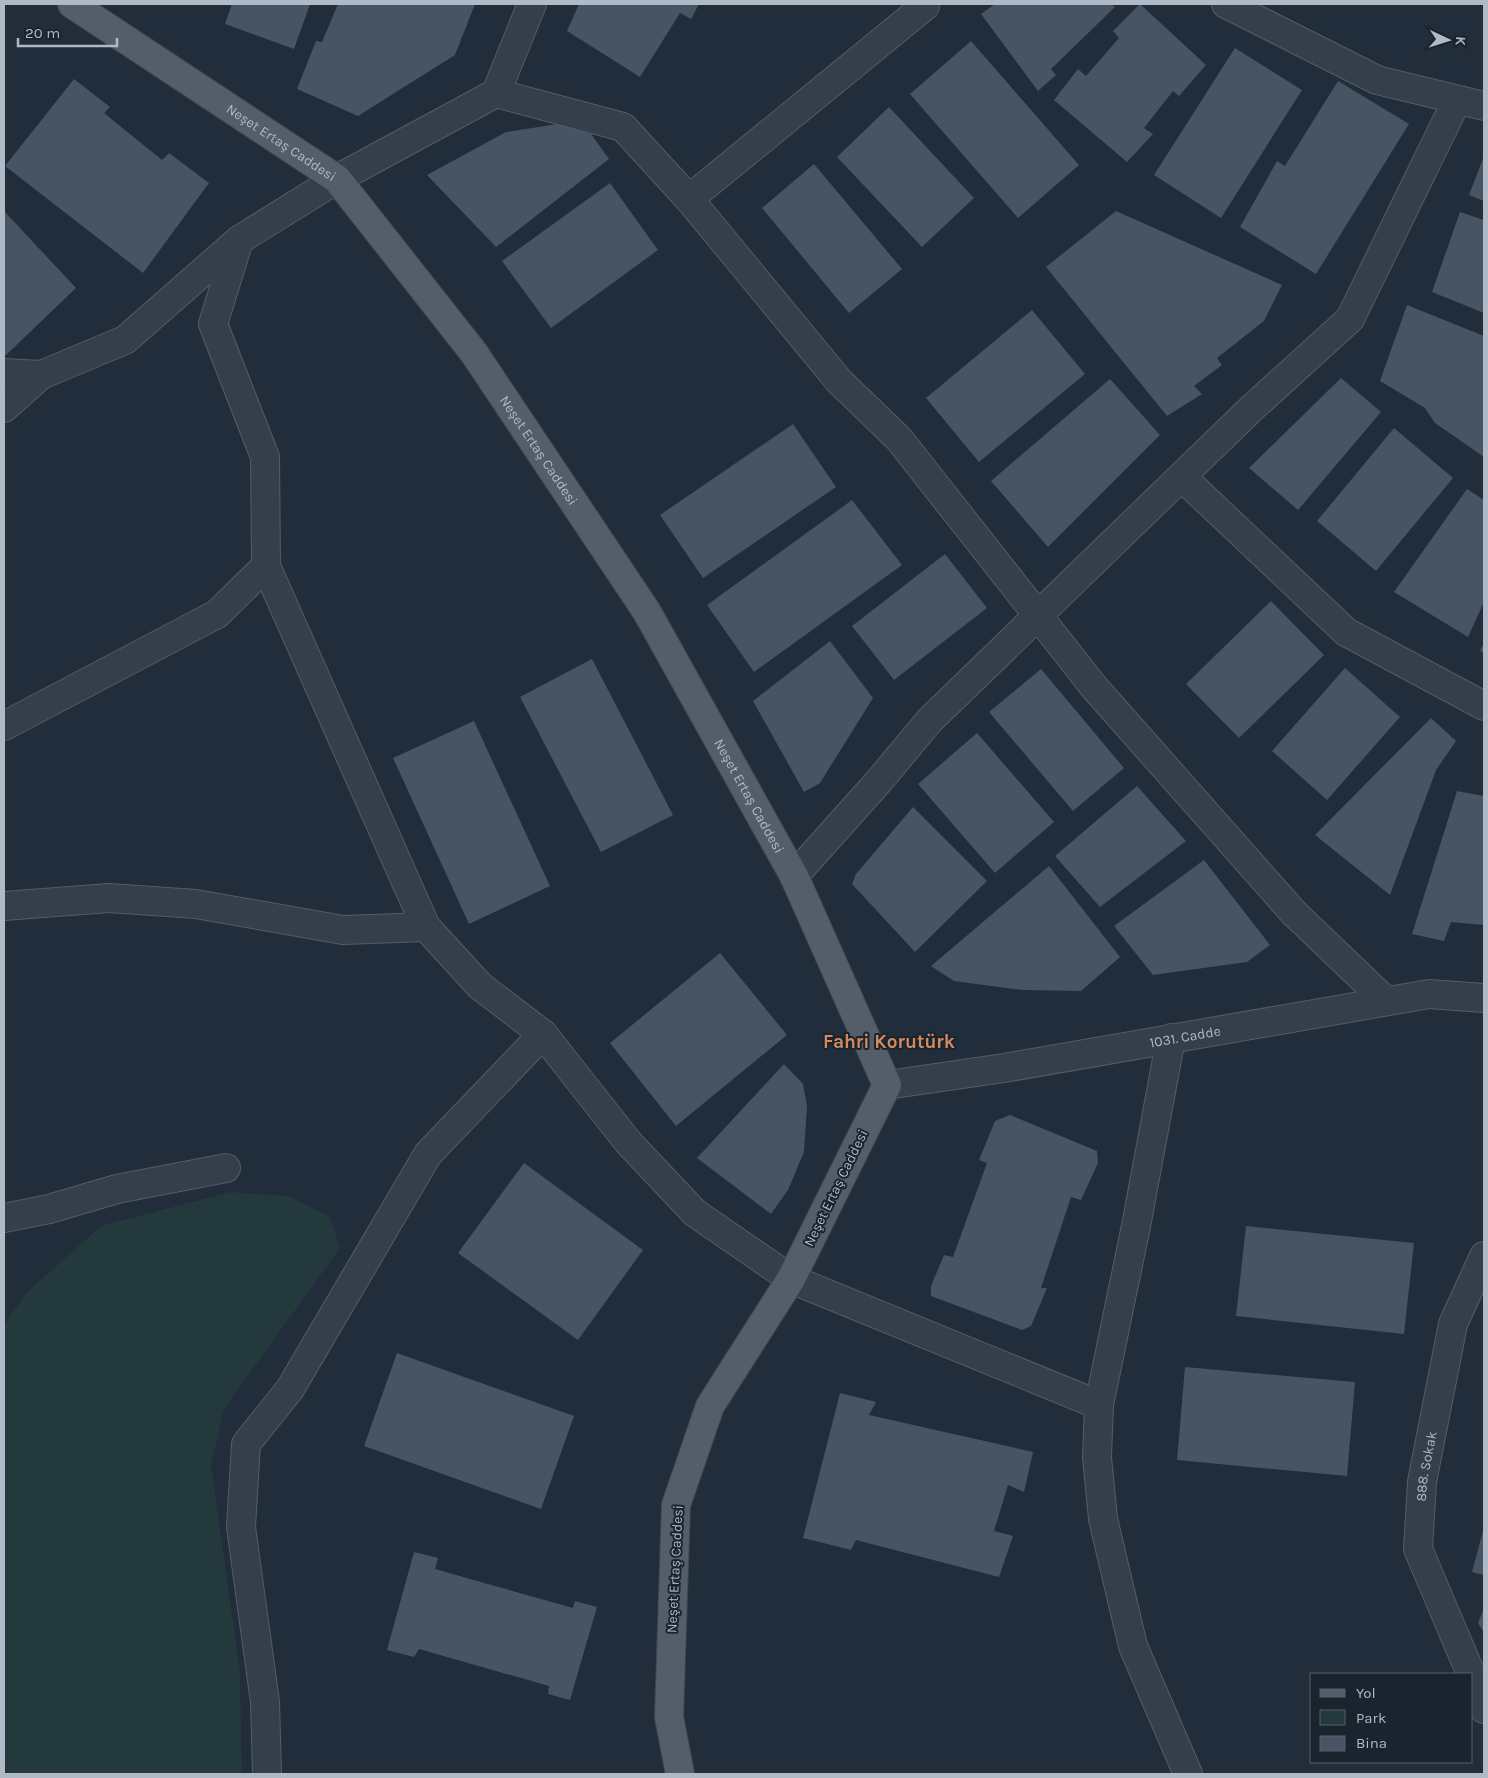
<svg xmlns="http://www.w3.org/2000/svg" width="1488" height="1778" viewBox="0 0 1488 1778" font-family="Karla,sans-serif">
	<rect width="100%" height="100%" fill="#212d3a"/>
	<path fill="#23393b" d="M230 1192 288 1196 330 1217 340 1248 224 1409 211 1465 240 1672 242 1774H4V1325L26 1293 101 1226Z"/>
	<path fill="#475463" d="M232 4H310L294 49 225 24Z
		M338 4H475L455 55 358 116 297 89 316 41 322 42Z
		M579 4H699L691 19 680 13 640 77 567 31Z
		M995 4H1111L1115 7 1051 69 1056 75 1038 91 981 14Z
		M1140 4 1206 65 1179 96 1173 91 1144 128 1153 134 1127 162 1054 100 1078 69 1086 76 1119 38 1113 31Z
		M971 41 1079 165 1018 218 910 94Z
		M1235 48 1302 90 1221 218 1154 175Z
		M74 79 110 107 104 113 162 160 169 153 209 183 143 273 5 166Z
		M1338 81 1409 124 1316 274 1240 227 1277 161 1285 166Z
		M889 107 974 198 922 247 837 157Z
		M558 124 591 134 609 159 496 247 427 175 506 132Z
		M1484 156V201L1469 195Z
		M814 164 902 269 849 313 762 208Z
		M610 183 658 250 551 328 502 261Z
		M4 211 76 288 4 357Z
		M1116 211 1282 285 1264 321 1217 358 1222 365 1194 386 1202 394 1167 416 1046 267Z
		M1460 212 1484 220V313L1432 292Z
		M1407 305 1484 336V457L1435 423 1425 408 1380 381Z
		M1032 310 1085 374 979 462 926 398Z
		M1341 378 1381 412 1298 510 1249 468Z
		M1110 379 1160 435 1048 547 991 481Z
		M793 424 836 487 703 578 660 515Z
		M1394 428 1453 478 1376 571 1317 521Z
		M1467 489 1484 500V602L1468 637 1394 592Z
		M852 500 902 565 754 672 707 605Z
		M945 554 987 608 894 680 852 626Z
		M1271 601 1324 655 1239 738 1186 684Z
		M830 641 873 698 820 783 804 792 753 701Z
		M1484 643V653L1480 651Z
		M592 659 673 815 601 852 520 697Z
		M1345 668 1400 717 1327 800 1272 751Z
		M1041 669 1124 768 1073 811 989 712Z
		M1431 718 1456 741 1436 770 1390 895 1315 835Z
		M474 721 550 886 469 924 393 758Z
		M977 733 1054 822 995 873 918 784Z
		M1137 786 1186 841 1100 907 1055 856Z
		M1457 791 1484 796V925L1451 922 1444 941 1412 934Z
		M913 807 987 881 915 952 852 884 856 874Z
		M1204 860 1270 945 1247 962 1153 975 1114 926Z
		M1049 866 1120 957 1081 991 1022 990 954 981 931 966Z
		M720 953 787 1035 676 1126 610 1043Z
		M784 1064 803 1084 807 1106 804 1152 788 1190 771 1214 697 1158Z
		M1010 1115 1097 1151 1098 1163 1081 1200 1071 1197 1041 1288H1047L1031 1326 1022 1330 931 1296V1286L944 1255 953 1257 987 1163 979 1160 995 1121Z
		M524 1163 643 1250 578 1340 458 1253Z
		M1246 1226 1414 1243 1404 1334 1236 1316Z
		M397 1353 574 1416 541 1509 364 1446Z
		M1185 1367 1355 1382 1347 1476 1177 1460Z
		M840 1393 876 1402 869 1415 1033 1452 1024 1492 1008 1485 994 1531 1013 1536 999 1577 856 1540 851 1550 803 1538Z
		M1484 1527V1575L1472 1572Z
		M414 1552 438 1558 435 1569 573 1608 575 1601 597 1607 570 1700 548 1694 549 1686 419 1649 414 1657 387 1650Z
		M1484 1608V1633L1478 1623Z"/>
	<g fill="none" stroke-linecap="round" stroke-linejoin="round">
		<g stroke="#535d68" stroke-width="30">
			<g id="minor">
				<path d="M1226 4 1377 80 1484 106"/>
				<path d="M496 93 623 127 689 199 839 381 899 439 1094 687 1294 913 1386 1001"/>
				<path d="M689 199 925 6"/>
				<path d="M239 240 213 324 265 457 266 566 426 927 480 986 543 1034 628 1142 695 1213 791 1279 1099 1405"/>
				<path d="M4 373 41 375 125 340 239 240 337 179 496 93 532 4"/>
				<path d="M4 408 41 375"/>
				<path d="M1182 477 1346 632 1484 706"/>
				<path d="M4 726 217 614 266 566"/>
				<path d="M794 876 879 781 929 721 1252 408 1350 319 1457 100"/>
				<path d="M4 906 109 898 196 904 343 930 426 927"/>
				<path d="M1171 1038 1136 1226 1099 1405 1097 1457 1103 1519 1133 1646 1188 1774"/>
				<path id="s1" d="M887 1085 1004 1068 1429 994 1484 998"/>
				<path d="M4 1218 49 1209 117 1189 226 1168"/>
				<path id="s2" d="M1471 1674 1418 1549 1422 1482 1453 1324 1484 1256"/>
				<path d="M1472 1677 1484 1709"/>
				<path d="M267 1774 265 1702 241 1527 246 1444 290 1389 428 1154 543 1034"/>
			</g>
		</g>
		<g stroke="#3e4853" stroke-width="30">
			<g id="major">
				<path id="s3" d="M72 4 337 179 474 353 647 612 794 876 887 1085 791 1279 710 1406 676 1505 669 1717 680 1774"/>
			</g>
		</g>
		<use href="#minor" stroke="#353f4a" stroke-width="28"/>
		<use href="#major" stroke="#535e6a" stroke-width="28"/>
	</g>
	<g text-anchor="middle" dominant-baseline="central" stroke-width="4" stroke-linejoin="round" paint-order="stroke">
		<g font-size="14" fill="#b0bac6" stroke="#1a242f">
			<text stroke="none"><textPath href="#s3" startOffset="251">Neşet Ertaş Caddesi</textPath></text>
			<text stroke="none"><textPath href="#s3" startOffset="656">Neşet Ertaş Caddesi</textPath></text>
			<text stroke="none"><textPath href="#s3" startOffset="1061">Neşet Ertaş Caddesi</textPath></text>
			<text stroke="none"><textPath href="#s1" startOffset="302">1031. Cadde</textPath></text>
			<text transform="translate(836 1188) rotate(-64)">Neşet Ertaş Caddesi</text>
			<text stroke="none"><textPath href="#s2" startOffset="219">888. Sokak</textPath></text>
			<text transform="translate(675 1569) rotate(-87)">Neşet Ertaş Caddesi</text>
		</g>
		<g font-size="19" font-weight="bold" fill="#d48a5d" stroke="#1a242f">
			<text x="889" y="1042">Fahri Korutürk</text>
		</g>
	</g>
	<rect width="1488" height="1778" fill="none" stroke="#b0bac6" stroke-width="10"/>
	<rect x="1310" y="1673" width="162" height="90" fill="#1a242f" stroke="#56606b"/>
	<rect x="1320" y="1689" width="25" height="8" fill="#535e6a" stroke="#56606b"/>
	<text x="1356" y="1698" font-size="15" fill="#b0bac6">Yol</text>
	<rect x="1320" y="1710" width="25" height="15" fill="#23393b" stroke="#56606b"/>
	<text x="1356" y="1723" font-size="15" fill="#b0bac6">Park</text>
	<rect x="1320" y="1736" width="25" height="15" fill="#475463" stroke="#56606b"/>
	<text x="1356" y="1748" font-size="15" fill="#b0bac6">Bina</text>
	<g transform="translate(1448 40) rotate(94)" stroke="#1a242f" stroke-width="4" paint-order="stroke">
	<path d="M0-4L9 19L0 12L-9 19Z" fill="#b0bac6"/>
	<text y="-8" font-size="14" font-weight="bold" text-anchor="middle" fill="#b0bac6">K</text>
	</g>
	<path d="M18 38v8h99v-8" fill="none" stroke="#b0bac6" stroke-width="2.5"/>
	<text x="25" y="38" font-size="15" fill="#b0bac6" stroke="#1a242f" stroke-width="4" paint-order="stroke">20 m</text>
</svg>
